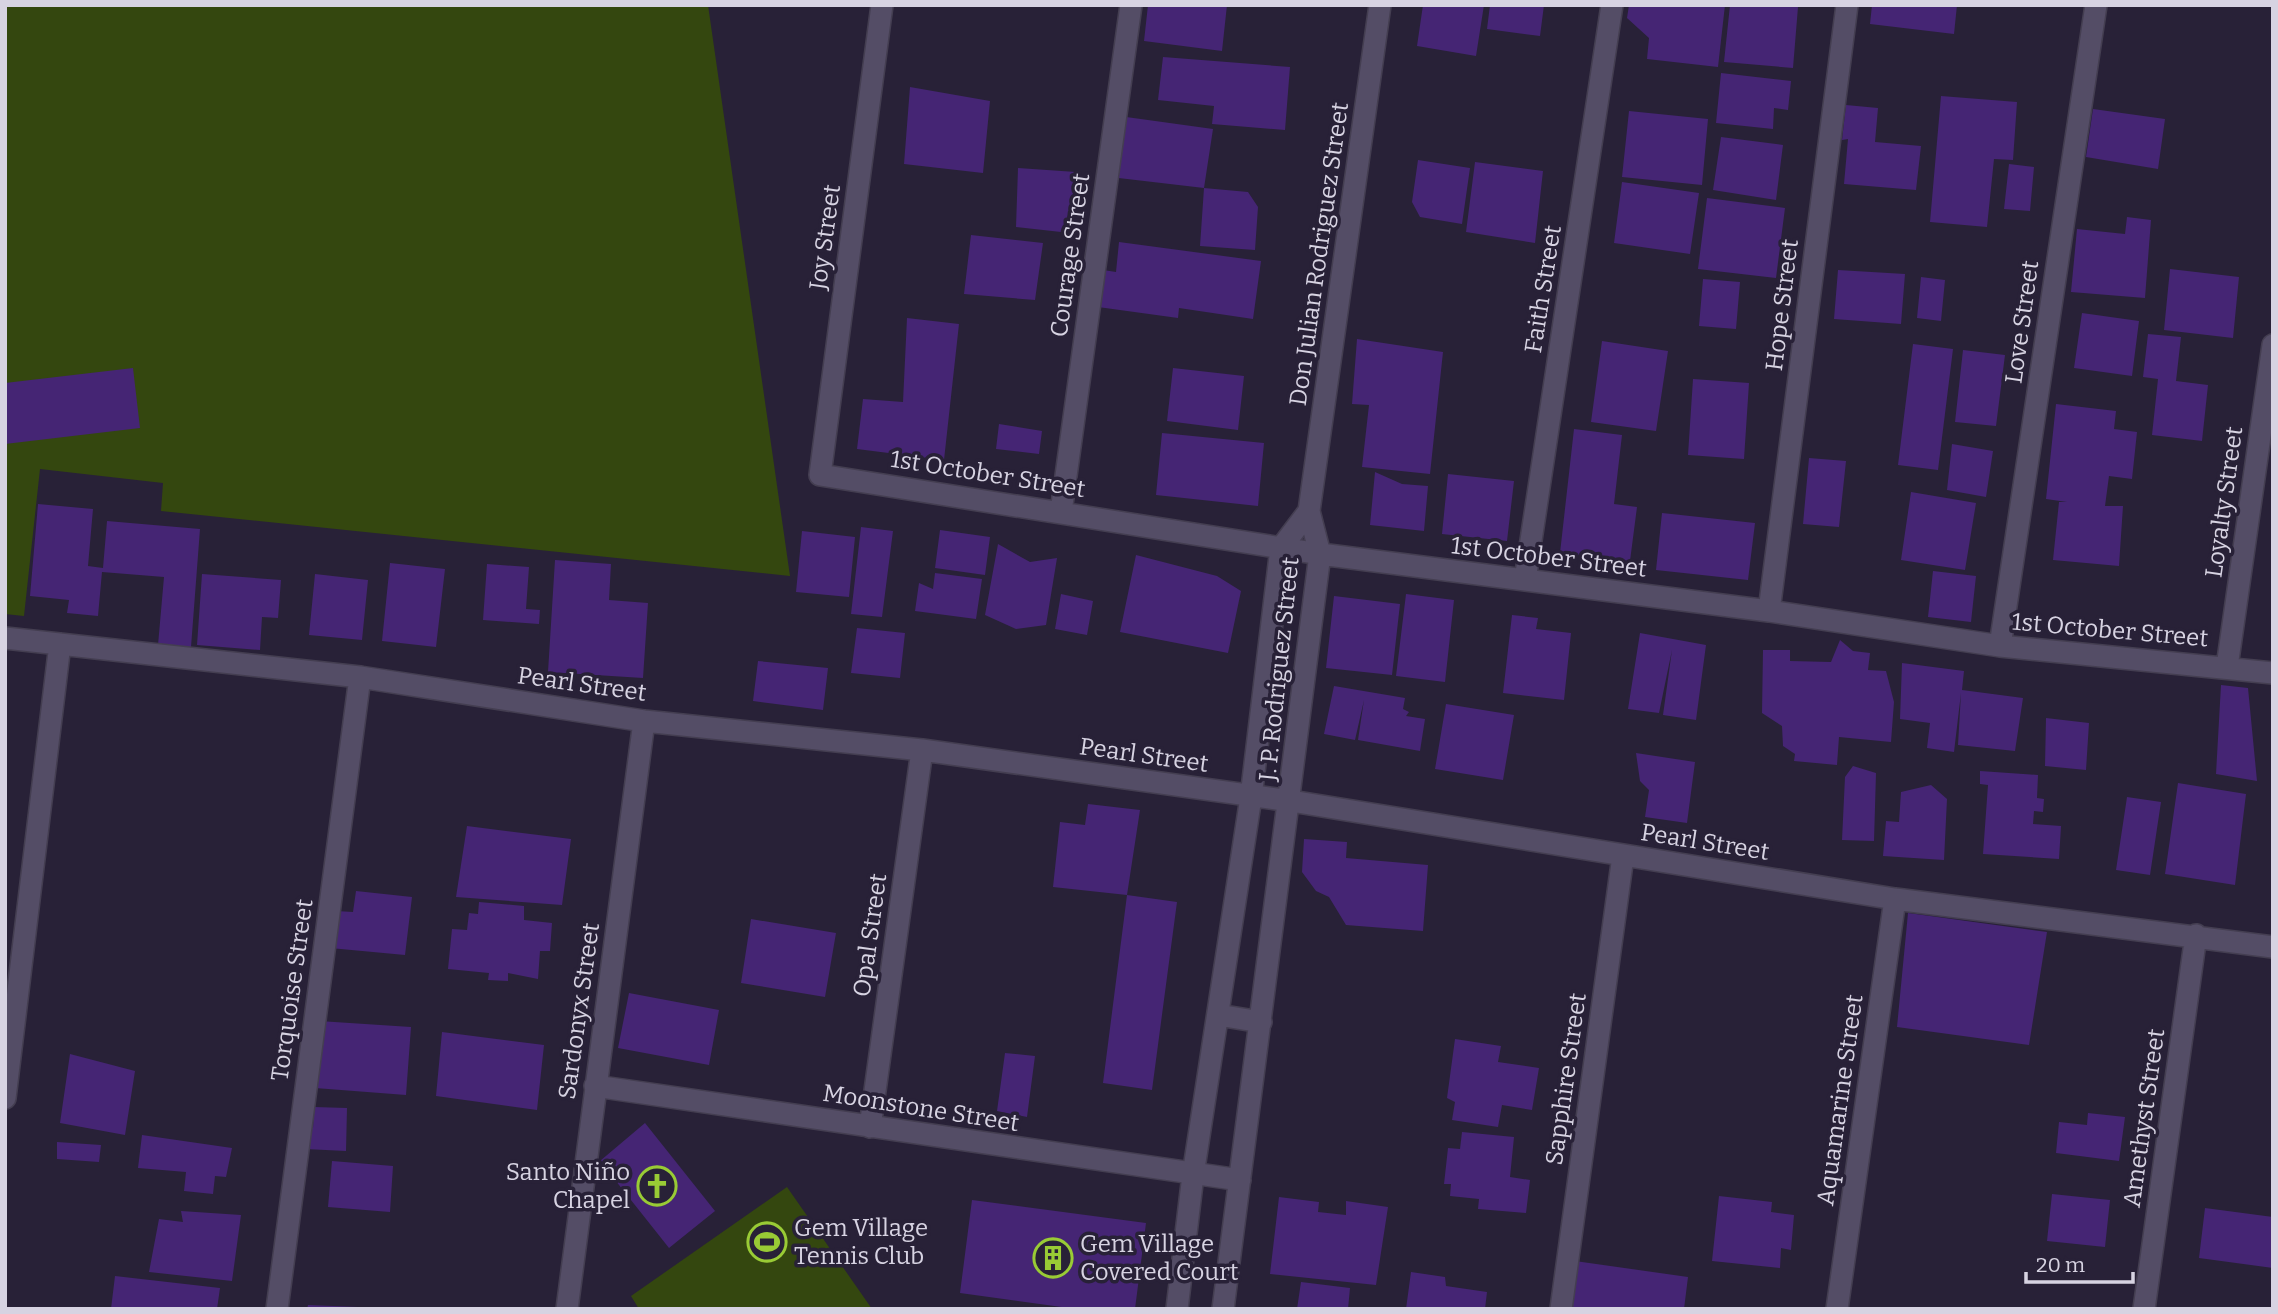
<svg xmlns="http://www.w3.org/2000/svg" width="2278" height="1314" viewBox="0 0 2278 1314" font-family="Bitter,serif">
	<rect width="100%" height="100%" fill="#282137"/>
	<path fill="#34470f" d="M5 5H708L790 576 161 511 163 483 40 469 24 616 5 614Z
		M787 1187 872 1309H639L631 1296Z"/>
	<path fill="#452574" d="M1148 5H1227L1222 51 1144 41Z
		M1423 5H1484L1476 56 1417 46Z
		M1490 5H1544L1540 36 1487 29Z
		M1629 5H1725L1718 67 1647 59 1649 38 1627 18Z
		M1730 5 1798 7 1793 68 1724 62Z
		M1872 5H1957L1954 34 1870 24Z
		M1163 57 1290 67 1285 130 1212 124 1214 106 1158 100Z
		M1721 73 1791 81 1788 110 1774 108 1773 129 1716 123Z
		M910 87 990 101 983 173 904 164Z
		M1941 96 2017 102 2013 160 1994 159 1987 227 1930 222Z
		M1846 105 1878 108 1875 142 1921 146 1916 190 1844 184 1848 139 1842 140Z
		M2093 109 2165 119 2158 169 2086 157Z
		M1629 111 1708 119 1702 185 1622 177Z
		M1119 116 1213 129 1204 188 1110 177Z
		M1721 137 1783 145 1776 200 1713 190Z
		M1418 160 1470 168 1462 224 1420 217 1412 202Z
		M1475 162 1543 171 1535 243 1466 232Z
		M2009 164 2034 167 2030 211 2004 209Z
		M1018 168 1076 172 1070 233 1016 227Z
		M1622 182 1699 193 1690 254 1614 243Z
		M1204 188 1248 192 1258 207 1255 250 1200 246Z
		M1707 198 1785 208 1776 278 1698 269Z
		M2127 217 2151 220 2145 298 2071 292 2077 229 2125 234Z
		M971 235 1043 243 1035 300 964 294Z
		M1119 242 1261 261 1253 319 1179 308 1178 318 1098 307 1103 270 1116 272Z
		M2170 269 2239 277 2233 338 2164 330Z
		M1838 270 1905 274 1901 324 1834 319Z
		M1921 277 1945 280 1941 321 1917 318Z
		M1703 279 1740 282 1736 329 1699 326Z
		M2082 313 2139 321 2132 376 2074 368Z
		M907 318 959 324 944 460 857 449 863 399 903 402Z
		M2148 334 2181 337 2176 381 2208 385 2202 441 2152 435 2158 379 2143 377Z
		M1357 339 1443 352 1430 474 1362 467 1369 405 1352 404Z
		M1602 341 1668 351 1656 431 1591 422Z
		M1913 344 1953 349 1938 470 1898 465Z
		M1963 350 2005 355 1996 426 1955 422Z
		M133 368 140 428 5 444V383Z
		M1173 368 1244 376 1238 430 1167 421Z
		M1693 379 1749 383 1744 459 1688 455Z
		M2056 404 2116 411 2114 429 2137 432 2132 479 2109 476 2105 506H2123L2119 566 2053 560 2059 502H2067L2046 499Z
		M999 424 1042 431 1039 454 996 449Z
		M1574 429 1622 435 1614 504 1637 507 1630 561 1560 553Z
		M1162 433 1264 443 1258 506 1156 495Z
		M1952 444 1993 451 1986 497 1947 490Z
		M1809 458 1846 461 1839 527 1803 524Z
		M1375 472 1402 484 1428 486 1424 531 1370 525Z
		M1448 474 1514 481 1507 541 1442 534Z
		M1911 492 1976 503 1965 570 1901 560Z
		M38 504 93 509 88 566 103 568 107 521 200 529 191 647 158 645 164 577 102 572 98 616 67 613 69 600 30 596Z
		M1662 513 1755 523 1748 580 1656 570Z
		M861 527 893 531 882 617 851 614Z
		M940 530 990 537 985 575 935 568Z
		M802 531 855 537 849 597 796 592Z
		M998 544 1030 562 1057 558 1046 625 1016 629 985 615Z
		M1136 555 1217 576 1241 591 1228 653 1120 632Z
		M555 560 611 564 609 600 648 603 643 678 548 672Z
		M390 563 445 569 436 647 382 641Z
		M487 564 529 567 526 609 540 610 539 624 483 620Z
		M1933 571 1976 576 1971 622 1928 617Z
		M935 573 982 579 976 619 915 611 919 583 933 589Z
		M202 574 281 580 278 618 262 617 260 650 197 645Z
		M315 574 368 580 362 640 309 635Z
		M1061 594 1093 601 1087 635 1055 629Z
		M1406 594 1454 600 1445 682 1396 676Z
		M1334 596 1400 604 1392 675 1326 668Z
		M1512 615 1538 618 1536 629 1571 633 1564 700 1503 693Z
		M857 628 905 633 900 678 851 673Z
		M1640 633 1706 645 1696 720 1663 715 1672 650 1659 713 1628 709Z
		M1840 640 1853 651 1870 653 1868 670 1886 671 1894 702 1891 742 1839 737 1837 765 1794 761 1795 754 1783 746 1782 726 1762 713 1763 650H1790V661L1831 662Z
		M758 661 828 668 823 710 753 701Z
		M1902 663 1964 671 1962 690 2023 698 2015 751 1958 745 1961 693 1954 752 1927 748 1930 723 1900 719Z
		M2221 685 2248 688 2257 781 2216 774Z
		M1334 686 1405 698 1403 709 1409 712 1406 716 1425 719 1420 751 1358 740 1364 700 1355 740 1324 734Z
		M1446 704 1514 715 1503 780 1435 769Z
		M2046 718 2089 723 2086 770 2045 766Z
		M1636 753 1695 762 1687 823 1645 817 1649 790 1640 781Z
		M1853 766 1876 773 1874 841 1842 840 1845 777Z
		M1980 771 2038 775 2037 798 2044 799 2043 812 2034 811 2033 824 2061 826 2059 859 1983 854 1988 785 1980 784Z
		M2178 783 2246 794 2235 885 2165 874Z
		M1931 785 1947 799 1944 860 1883 856 1886 821 1899 822 1901 792Z
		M2127 797 2161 802 2150 875 2116 870Z
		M1088 804 1140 810 1127 895 1053 887 1060 822 1085 825Z
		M467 826 571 839 562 905 456 897Z
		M1304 839 1347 842 1346 858 1428 865 1423 931 1346 925 1329 897 1316 891 1302 872Z
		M356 891 412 897 405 955 330 948 336 911 353 912Z
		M1127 895 1177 902 1152 1090 1103 1083Z
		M479 902 524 906V920L552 923 550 951H540L538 979 508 973V981L488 980 489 973 448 969 452 929 467 930 469 913 478 914Z
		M1908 913 2047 932 2029 1045 1897 1027Z
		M751 919 836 933 825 997 741 983Z
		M629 993 719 1010 709 1065 618 1048Z
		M319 1021 411 1027 406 1095 315 1088Z
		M442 1032 544 1045 537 1110 436 1096Z
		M1455 1039 1501 1046 1498 1062 1539 1068 1532 1110 1502 1105 1498 1127 1452 1120 1455 1102 1447 1098Z
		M1005 1053 1035 1056 1027 1117 997 1111Z
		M70 1054 135 1071 125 1135 60 1123Z
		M314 1107 347 1108 346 1151 305 1149 306 1127 313 1128Z
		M2088 1113 2125 1117 2119 1161 2056 1153 2059 1122 2087 1125Z
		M645 1123 715 1211 669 1248 600 1161Z
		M1462 1132 1514 1137 1510 1177 1530 1180 1526 1213 1478 1209 1479 1199 1450 1196 1451 1184H1444L1448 1148 1460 1149Z
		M142 1135 232 1148 226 1177 215 1176 213 1194 184 1191 186 1172 138 1168Z
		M57 1142 101 1145 99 1162 57 1159Z
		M332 1161 393 1166 390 1212 328 1207Z
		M2052 1194 2110 1200 2105 1247 2047 1241Z
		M1719 1196 1772 1202 1771 1212 1794 1215 1791 1250 1781 1248 1780 1268 1712 1261Z
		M1279 1197 1319 1202 1318 1212 1346 1215V1201L1388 1207 1376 1285 1270 1274Z
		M972 1200 1146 1223 1135 1309H1076L960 1293Z
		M2205 1208 2273 1217V1268L2199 1258Z
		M181 1211 241 1215 232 1281 149 1272 159 1219 183 1222Z
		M1575 1261 1688 1277 1684 1309H1568Z
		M1411 1272 1445 1277 1446 1286 1487 1292 1485 1309H1406Z
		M115 1276 220 1288 217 1309H111Z
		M1301 1282 1350 1288 1348 1309H1297Z
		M308 1305 358 1307V1309H307Z"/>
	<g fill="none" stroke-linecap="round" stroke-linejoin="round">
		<g stroke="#443e51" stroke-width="24">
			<path id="minor" d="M882 5 820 475 1320 554 1769 611 2000 646 2273 673
				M1061 512 1131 5
				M1525 580 1612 5
				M1769 611 1847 5
				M5 638 360 677 644 721 922 750 1291 801 1895 899 2273 947
				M2000 646 2096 5
				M2227 667 2273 345
				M1218 1015 1261 1022
				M595 1086 1240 1180
				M5 1098 60 644
				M870 1127 922 750
				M277 1309 360 677
				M567 1309 644 721
				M1177 1309 1193 1175 1251 797 1281 548 1309 511
				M1223 1309 1320 554 1309 511 1380 5
				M1561 1309 1623 856
				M1837 1309 1895 899
				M2144 1309 2196 935"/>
		</g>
		<use href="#minor" stroke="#544d66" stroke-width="21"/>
	</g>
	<defs>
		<g id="church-ring" transform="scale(2.0125)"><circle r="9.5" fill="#282137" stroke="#99cb35" stroke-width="1.5"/><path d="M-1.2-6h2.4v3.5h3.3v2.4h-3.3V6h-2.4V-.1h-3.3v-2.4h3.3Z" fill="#99cb35"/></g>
		<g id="stadium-ring" transform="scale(2.0125)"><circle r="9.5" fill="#282137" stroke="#99cb35" stroke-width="1.5"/><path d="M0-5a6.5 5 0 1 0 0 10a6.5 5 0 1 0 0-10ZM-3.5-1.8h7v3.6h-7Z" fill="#99cb35"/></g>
		<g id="building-ring" transform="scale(2.0125)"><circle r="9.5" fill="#282137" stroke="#99cb35" stroke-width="1.5"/><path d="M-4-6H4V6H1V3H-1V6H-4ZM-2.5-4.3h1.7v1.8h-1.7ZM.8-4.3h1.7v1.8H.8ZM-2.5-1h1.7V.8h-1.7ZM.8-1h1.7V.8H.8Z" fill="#99cb35"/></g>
	</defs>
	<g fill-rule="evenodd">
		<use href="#church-ring" x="657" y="1186"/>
		<use href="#stadium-ring" x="767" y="1242"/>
		<use href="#building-ring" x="1053" y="1258"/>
	</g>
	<g text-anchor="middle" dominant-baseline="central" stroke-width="7" stroke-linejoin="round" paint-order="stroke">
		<g font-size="24" fill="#d7d3e2" stroke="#282137">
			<text transform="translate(825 237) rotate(-82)">Joy Street</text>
			<text transform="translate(1319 254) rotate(-82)">Don Julian Rodriguez Street</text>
			<text transform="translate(1070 255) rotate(-82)">Courage Street</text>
			<text transform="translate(1543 289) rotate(-81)">Faith Street</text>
			<text transform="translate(1782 305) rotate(-83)">Hope Street</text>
			<text transform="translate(2022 322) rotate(-82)">Love Street</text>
			<text transform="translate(988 474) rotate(9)">1st October Street</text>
			<text transform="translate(2224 502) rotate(-82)">Loyalty Street</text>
			<text transform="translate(1549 557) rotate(7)">1st October Street</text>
			<text transform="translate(2110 630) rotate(5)">1st October Street</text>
			<text transform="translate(1279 669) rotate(-84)">J. P. Rodriguez Street</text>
			<text transform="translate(582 684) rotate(8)">Pearl Street</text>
			<text transform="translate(1144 755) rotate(8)">Pearl Street</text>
			<text transform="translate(1705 842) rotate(9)">Pearl Street</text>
			<text transform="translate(870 935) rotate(-82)">Opal Street</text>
			<text transform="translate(292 990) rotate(-82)">Torquoise Street</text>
			<text transform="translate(579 1011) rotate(-82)">Sardonyx Street</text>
			<text transform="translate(1566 1079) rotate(-82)">Sapphire Street</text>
			<text transform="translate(1840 1100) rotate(-82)">Aquamarine Street</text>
			<text transform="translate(921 1108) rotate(9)">Moonstone Street</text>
			<text transform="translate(2144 1118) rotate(-82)">Amethyst Street</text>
		</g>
		<g font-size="24" fill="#d7d3e2" stroke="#282137" text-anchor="start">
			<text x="630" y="1172" text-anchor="end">Santo Niño<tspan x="630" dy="28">Chapel</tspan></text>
			<text x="794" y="1228">Gem Village<tspan x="794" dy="28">Tennis Club</tspan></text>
			<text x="1080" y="1244">Gem Village<tspan x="1080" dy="28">Covered Court</tspan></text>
		</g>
	</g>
	<rect width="2278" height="1314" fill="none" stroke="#d7d3e2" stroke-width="14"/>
	<path d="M2026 1272v10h107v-10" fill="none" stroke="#d7d3e2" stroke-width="3.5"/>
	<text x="2036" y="1272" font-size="21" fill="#d7d3e2" stroke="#282137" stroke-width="5" paint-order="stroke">20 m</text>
</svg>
